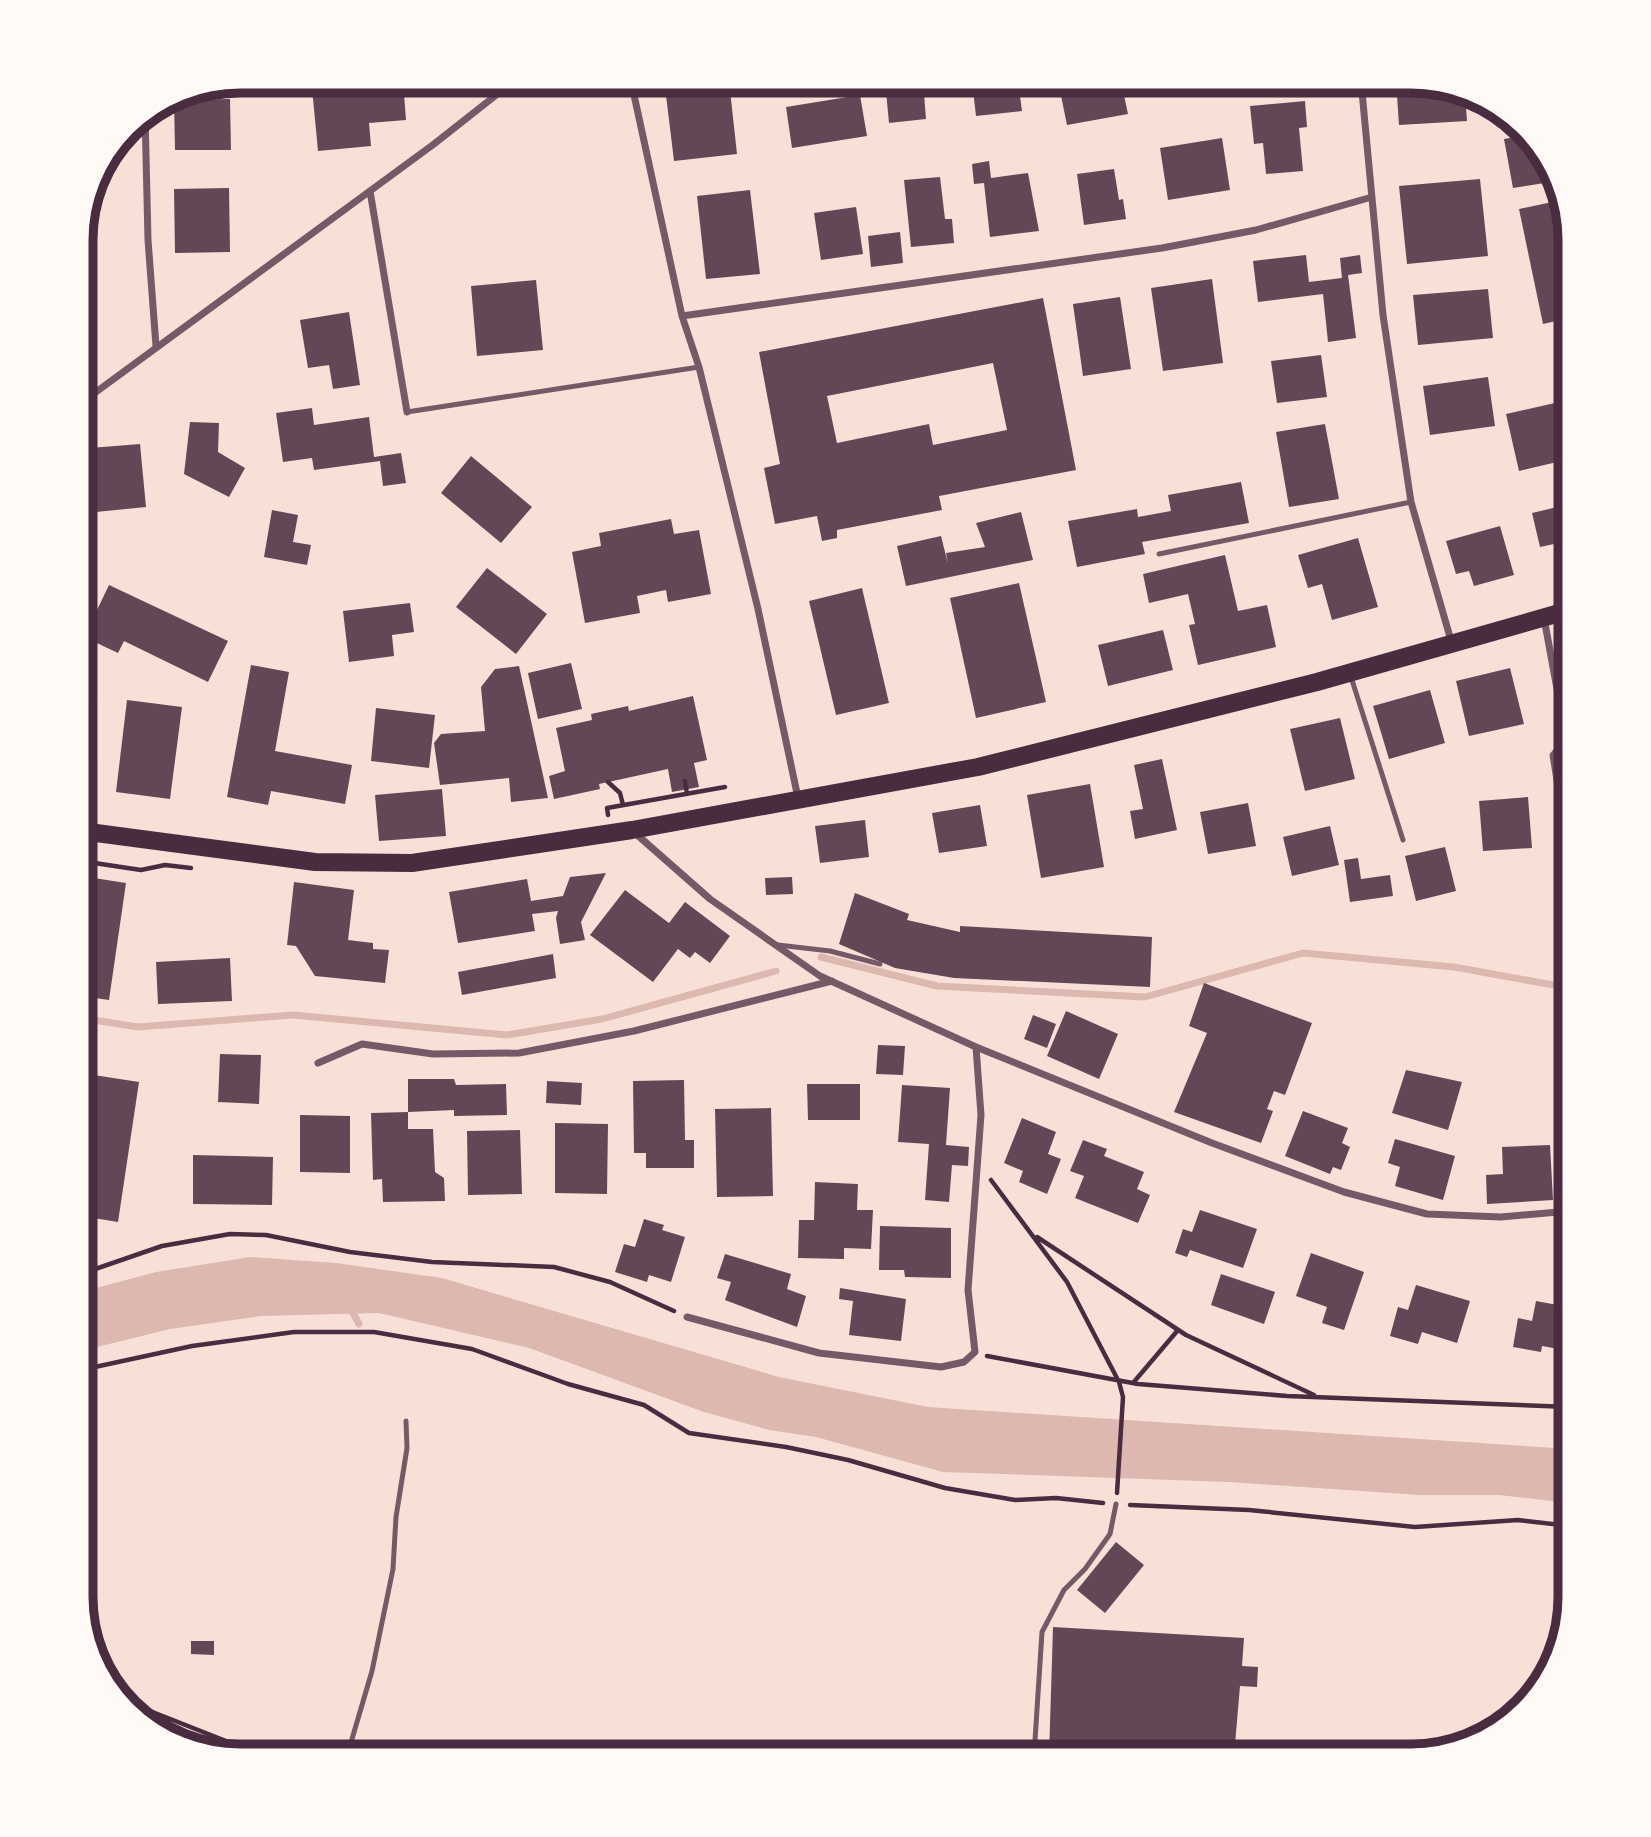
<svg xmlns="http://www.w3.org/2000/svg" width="1651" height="1837" viewBox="0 0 1651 1837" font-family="'DM Sans',sans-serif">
	<rect width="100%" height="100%" fill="#f7e1d7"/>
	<path fill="#dcb8b0" d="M250 1257 336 1263 442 1278 779 1377 928 1407 1570 1449V1503L1499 1495H1419L1229 1482 943 1472 816 1437 769 1430 704 1412 529 1348 379 1313 261 1316 170 1329 81 1351V1292L156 1272Z"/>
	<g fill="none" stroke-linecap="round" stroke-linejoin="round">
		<path stroke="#dcb8b0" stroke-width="7" d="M821 957 937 986 1145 997 1303 953 1454 967 1570 988
			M81 1018 138 1027 293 1015 507 1035 602 1019 776 971
			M349 1306 359 1324"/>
	</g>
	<path fill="#644757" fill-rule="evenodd" d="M403 81 406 120 369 123 371 146 318 151 312 88Z
		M729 81 737 154 674 161 665 87Z
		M885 81H923L926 119 889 123Z
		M972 81H1018L1022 111 976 116Z
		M1058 81H1121L1128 114 1067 125Z
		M1396 81H1422L1465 93 1467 121 1399 125Z
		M860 95 867 136 792 148 786 107Z
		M230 99 231 150H175L174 100Z
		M1305 101 1307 127 1299 128 1303 171 1266 174 1263 143 1254 144 1250 106Z
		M1528 135 1537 142 1551 182 1513 188 1504 139Z
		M1222 138 1230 190 1168 200 1160 148Z
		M989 161 991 178 1028 173 1039 231 990 237 984 183 974 184 972 164Z
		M1114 169 1119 200 1123 199 1126 219 1084 225 1077 174Z
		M940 177 945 219H952L954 243 911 247 904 180Z
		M1480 179 1488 256 1407 264 1399 186Z
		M229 188 230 252 175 253 174 189Z
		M750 190 760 274 706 279 697 196Z
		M1557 201 1570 239V318L1543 324 1519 209Z
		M856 207 863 254 821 260 814 213Z
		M900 232 903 263 871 267 868 236Z
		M1306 255 1309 282 1342 278 1340 258 1360 255 1362 273 1348 275 1356 338 1328 342 1323 294 1258 302 1253 261Z
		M1212 279 1223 363 1163 371 1151 288Z
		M536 280 543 350 477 356 471 286Z
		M1488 289 1493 338 1418 345 1413 295Z
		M1120 297 1131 369 1083 376 1073 304Z
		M1043 298 1076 470 939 496 942 510 837 530V538L822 541 817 516 775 524 764 468 780 464 759 352ZM993 363 1007 430 933 445 929 424 837 443 827 396Z
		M349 312 360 385 333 389 329 365 308 368 300 320Z
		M81 327 91 351 81 355Z
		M1321 355 1327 397 1277 403 1271 361Z
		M1488 377 1495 426 1430 435 1423 386Z
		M1568 400 1570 459 1519 471 1506 414Z
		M312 408 314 425 369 417 374 457 401 453 406 483 383 486 380 461 314 470 312 458 283 462 276 413Z
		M190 422 219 423 218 452 245 468 229 497 184 474Z
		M1325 424 1339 499 1289 507 1276 432Z
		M140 444 146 507 96 512 90 448Z
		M471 456 532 507 501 543 441 493Z
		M1241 482 1249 523 1142 542 1145 554 1077 567 1068 521 1137 509 1138 517 1171 511 1168 495Z
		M1570 504V581L1564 583 1554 544 1540 547 1532 513Z
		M272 510 298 515 293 542 311 545 307 565 264 557Z
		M1021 512 1033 560 906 586 897 546 941 536 948 564 946 553 985 547 976 523Z
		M671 519 674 534 699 530 711 594 668 602 666 590 637 596 640 613 585 623 572 552 601 546 599 533Z
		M1500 526 1514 575 1474 586 1469 571 1456 574 1446 541Z
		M1358 538 1378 607 1332 620 1322 584 1308 588 1298 555Z
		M1225 555 1238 611 1267 605 1276 647 1198 665 1189 625 1195 624 1188 594 1149 603 1143 574Z
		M487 568 547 614 516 654 456 607Z
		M1019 583 1046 702 976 718 950 598Z
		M109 585 228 641 208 682 124 641 118 653 84 637Z
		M862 588 889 703 836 715 809 601Z
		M410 603 414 632 392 635 394 656 349 662 343 611Z
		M1163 630 1173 670 1108 686 1098 645Z
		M571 663 582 709 538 719 528 673Z
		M251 665 289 672 275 751 352 765 345 804 271 791 268 805 227 797Z
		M519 666 548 798 511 802 509 778 440 785 434 743 441 734 485 731 481 687 495 669Z
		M1510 668 1524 724 1469 736 1456 681Z
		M1430 690 1445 743 1389 759 1373 706Z
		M693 696 707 760 694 763 699 787 672 792 668 769 599 784 600 789 554 799 549 776 565 771 556 728 592 720 591 714 628 706 629 711Z
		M127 700 182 707 170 799 116 792Z
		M81 704 96 706 89 760 81 759Z
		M376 708 435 715 429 768 371 761Z
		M1340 718 1355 779 1305 791 1290 729Z
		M1162 759 1177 830 1135 839 1130 811 1143 809 1134 765Z
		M1090 784 1104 867 1041 878 1027 795Z
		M442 789 446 836 379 841 375 795Z
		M1528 797 1532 848 1483 851 1479 801Z
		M1248 803 1256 846 1208 854 1200 812Z
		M980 805 987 846 939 853 932 813Z
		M865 820 869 857 820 863 815 826Z
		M1330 826 1339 865 1292 876 1283 837Z
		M1445 847 1456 891 1416 901 1405 856Z
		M1358 858 1361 879 1390 875 1393 896 1350 902 1344 860Z
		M606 873 581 922 585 940 560 944 556 918 558 911 532 914 535 931 458 943 449 892 527 879 531 901 550 898 563 896 570 877Z
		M81 876 126 883 109 1000 81 996Z
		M792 877 793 894 766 895 765 878Z
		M294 882 354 890 348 940 373 943V949L389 950 385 983 315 976 296 946 287 945Z
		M625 890 669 923 685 902 730 936 710 963 695 952 690 958 678 949 653 982 590 935Z
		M855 893 909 914 907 920 960 932V926L1152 937 1150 987 954 978 895 968 839 944Z
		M553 954 556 978 462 995 458 972Z
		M230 958 232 1001 158 1004 156 962Z
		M1204 983 1312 1023 1285 1095 1274 1091 1267 1109 1273 1111 1261 1143 1174 1112 1207 1033 1189 1026Z
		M1066 1011 1118 1034 1099 1079 1047 1056Z
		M1033 1015 1056 1024 1047 1048 1024 1039Z
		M878 1045 905 1046 903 1075 876 1074Z
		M220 1054 261 1055 259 1104 218 1102Z
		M1406 1070 1462 1082 1448 1130 1392 1113Z
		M81 1073 139 1082 118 1222 81 1216Z
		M408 1079H454L456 1085 506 1084 507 1115 454 1116V1110L408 1112Z
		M684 1080 685 1140H694V1168H646V1153H634L633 1081Z
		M547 1081 582 1083 581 1105 546 1103Z
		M807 1084H860V1120H808Z
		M902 1085 950 1088 946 1145 969 1147 968 1166 952 1165 949 1202 925 1200 929 1144 898 1142Z
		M771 1108 773 1196 717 1197 715 1109Z
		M1303 1111 1348 1128 1342 1143 1350 1147 1341 1170 1333 1167 1330 1174 1285 1156Z
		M408 1112V1129H433L435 1172 444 1178 445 1201 383 1202 382 1179 373 1180 371 1113Z
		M300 1115 350 1116V1173L300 1172Z
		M1022 1118 1056 1132 1048 1154 1061 1159 1047 1194 1019 1182 1023 1171 1004 1163Z
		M555 1123 608 1124 607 1194 555 1193Z
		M520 1130 522 1194 468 1195 467 1131Z
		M1395 1139 1455 1156 1443 1200 1395 1186 1400 1167 1388 1163Z
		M1083 1140 1107 1149 1104 1156 1144 1172 1137 1189 1150 1195 1138 1223 1075 1198 1084 1176 1070 1171Z
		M1550 1145 1553 1200 1487 1204 1486 1175 1503 1174 1502 1147Z
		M193 1155 273 1157 272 1205 193 1204Z
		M815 1182 858 1184 857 1210H873L871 1249 844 1248V1259L798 1258 799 1220H814Z
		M1200 1210 1257 1229 1243 1268 1190 1250 1187 1257 1175 1253 1183 1229 1192 1232Z
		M644 1219 664 1225 662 1230 685 1237 671 1282 649 1275 647 1282 615 1272 624 1244 635 1247Z
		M880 1226 951 1228V1278L905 1277 904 1270H879Z
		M1311 1253 1364 1272 1344 1330 1322 1323 1327 1307 1296 1296Z
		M725 1254 791 1274 787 1289 806 1296 797 1327 725 1300 731 1282 717 1278Z
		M1221 1274 1275 1292 1264 1324 1211 1305Z
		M1416 1285 1470 1301 1457 1343 1422 1332 1418 1344 1390 1336 1398 1307 1408 1310Z
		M840 1288 906 1299 901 1341 849 1335 853 1301 839 1299Z
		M1536 1301 1563 1306 1564 1301 1570 1302V1351L1542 1346 1541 1352 1513 1347 1518 1318 1532 1321Z
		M1116 1542 1144 1565 1105 1613 1077 1590Z
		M1053 1627 1244 1638 1242 1666 1258 1667 1257 1687 1240 1686 1234 1756H1141V1751H1136V1756H1049Z
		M191 1641H214V1655L191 1654Z"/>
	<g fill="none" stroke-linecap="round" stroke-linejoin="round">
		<path stroke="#4a2c40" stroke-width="4.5" d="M685 781 687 794
			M608 782 620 793 623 805
			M608 815 607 808 725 787
			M81 861 141 870 165 865 191 868
			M991 1180 1067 1282 1119 1382 1123 1397 1117 1493
			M1037 1237 1186 1335 1314 1395
			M81 1274 162 1246 230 1234 266 1235 350 1252 432 1262 554 1267 610 1282 674 1311
			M987 1356 1138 1384 1287 1396 1570 1407
			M81 1370 192 1346 294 1332H374L472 1349 568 1384 644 1405 689 1433 786 1447 848 1460 945 1488 1015 1500 1056 1498 1103 1503
			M1133 1383 1178 1330
			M1130 1505 1249 1510 1415 1527 1518 1520 1570 1526
			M117 1698 264 1756
			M146 1721 230 1754"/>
		<path stroke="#755966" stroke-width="5" d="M407 412 699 367
			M1159 554 1411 502
			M1351 677 1403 840
			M1566 738 1552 755 1568 856
			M778 945 830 951 880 964
			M347 1756 372 1671 393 1569 396 1517 407 1448 406 1421
			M1034 1756 1042 1632 1064 1590 1085 1569 1110 1534 1116 1504"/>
		<path stroke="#755966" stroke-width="7" d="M631 81 682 316 699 367 758 609 798 798
			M1361 81 1383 315 1411 502 1452 644
			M145 113 148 240 156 346
			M370 191 407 412
			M682 316 1162 248 1256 230 1372 197
			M81 403 434 144 514 81
			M1544 618 1566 738 1570 743
			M635 833 710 899 820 976 976 1047 1212 1143 1344 1192 1427 1214 1501 1217 1570 1211
			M318 1063 362 1044 433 1054 519 1053 634 1031 832 981
			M687 1317 819 1353 941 1367 964 1362 975 1352 968 1290 981 1115 976 1047"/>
		<path stroke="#4a2c40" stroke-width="18" d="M81 831 315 862 412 863 632 830 978 767 1317 682 1570 610"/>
	</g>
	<path d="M0 0H1651V1837H0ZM240 93H1411A147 147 0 0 1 1558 240V1597A147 147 0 0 1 1411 1744H240A147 147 0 0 1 93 1597V240A147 147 0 0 1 240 93Z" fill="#fffaf5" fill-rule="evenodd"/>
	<path fill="none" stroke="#4a2c40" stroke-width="9" d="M240 93H1411A147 147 0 0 1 1558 240V1597A147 147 0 0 1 1411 1744H240A147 147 0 0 1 93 1597V240A147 147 0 0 1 240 93Z"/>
</svg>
